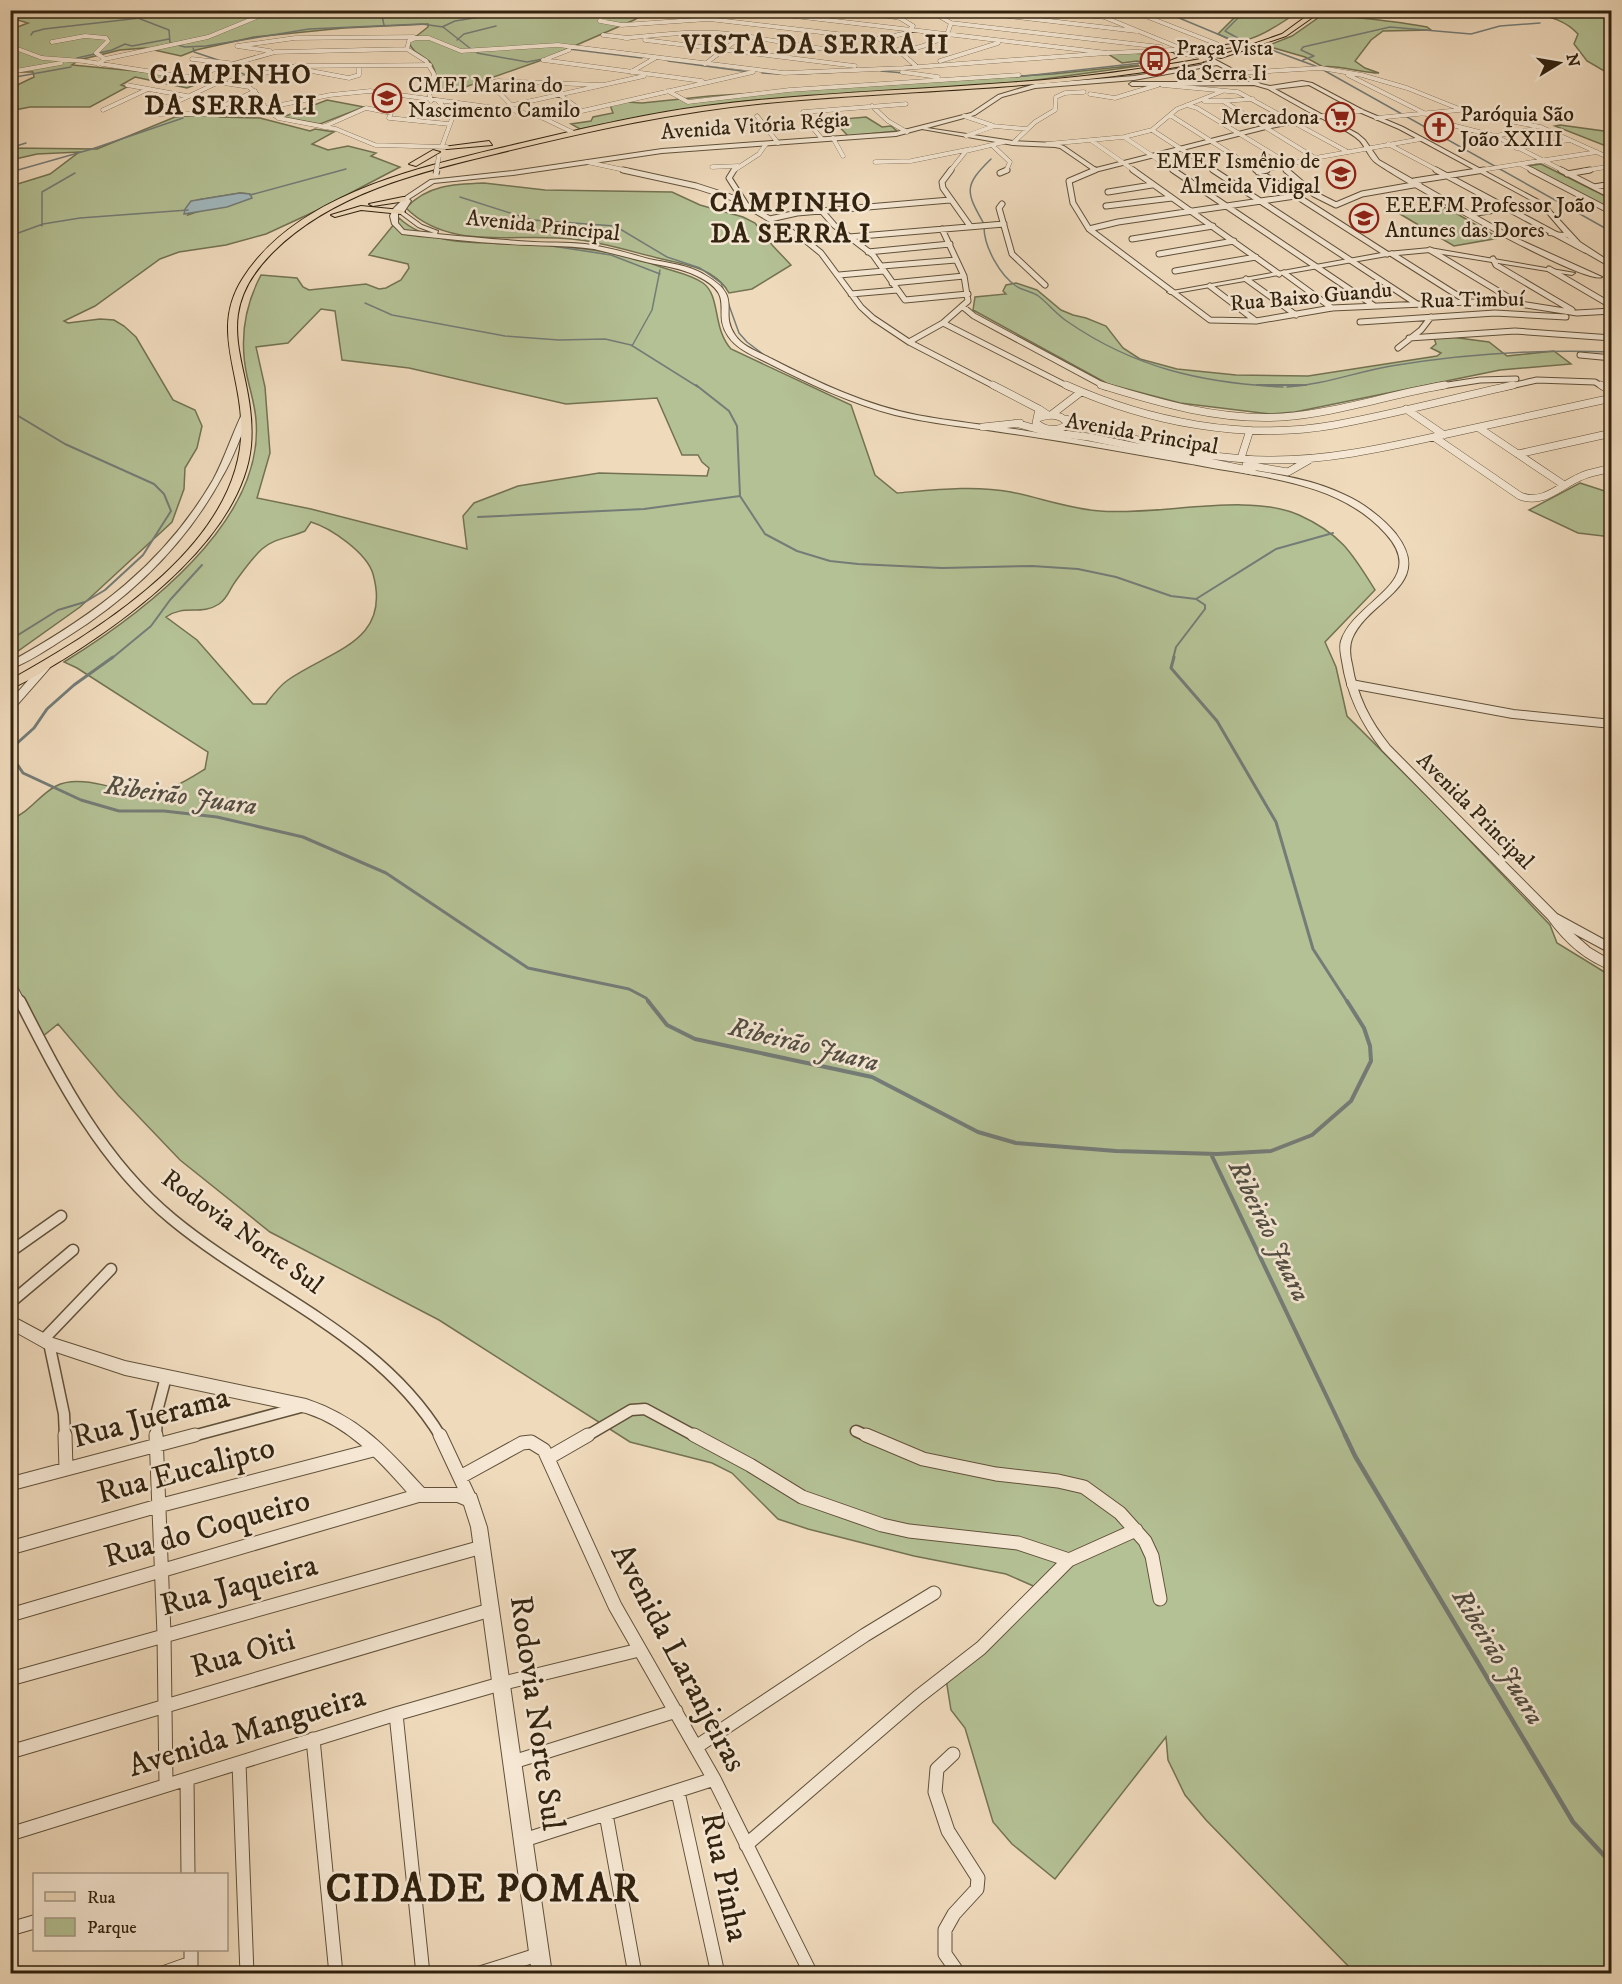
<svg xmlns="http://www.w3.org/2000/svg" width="1622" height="1984" viewBox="0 0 1622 1984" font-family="'IM FELL DW Pica',serif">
	<rect width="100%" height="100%" fill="#efdabc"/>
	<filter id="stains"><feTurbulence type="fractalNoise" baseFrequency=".00333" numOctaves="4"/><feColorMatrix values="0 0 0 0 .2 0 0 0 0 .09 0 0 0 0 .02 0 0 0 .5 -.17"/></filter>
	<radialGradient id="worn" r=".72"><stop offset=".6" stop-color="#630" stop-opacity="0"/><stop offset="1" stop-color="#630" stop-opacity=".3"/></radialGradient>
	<path fill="#b4c195" stroke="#737252" stroke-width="1.5" fill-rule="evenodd" d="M11 11H649L634 20 542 60 454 91 439 90C435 81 438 71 430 62 423 55 412 53 409 42L428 27V24L344 28 254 37 196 50 181 56 145 48 120 50 79 60 72 65 167 74 203 82 187 88 135 77 121 85 127 87 90 107H30L15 110 11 117V88L34 77 33 72H11V27L15 28 28 23 11 18Z
		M1241 11V10L1299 11C1285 21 1253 43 1235 41 1230 41 1223 36 1218 34Z
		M1328 11H1339L1335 15C1366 19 1396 21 1427 27L1431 30 1383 31 1371 40 1355 61 1365 68 1379 73C1364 73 1332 64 1323 67L1305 57 1267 46 1292 36Z
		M1544 11H1611V75L1587 61 1574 44 1578 34C1566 21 1551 17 1535 13Z
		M1132 53 1170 56 1167 59 1144 63 1137 61 1122 63 1108 54Z
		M1138 65 1139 66 1022 82 747 101 635 118 580 129 571 124 591 121 593 117 613 113 610 105 626 102 642 103 710 96 1053 74Z
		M327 100 364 107 320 124 283 117Z
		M210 114 220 117 260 118 310 131 315 129 334 132 312 144 328 150 348 146 376 153 371 156 400 167 318 210 266 234 226 245 179 252 160 259 95 306 64 321 68 323 100 319 114 320 124 326 136 337 173 400 195 410 202 426 197 448 185 468 184 489 172 522 80 607 11 656V186L50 174 79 152 37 154 11 160V148L97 149 175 117ZM240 193 250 194 188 215 197 200Z
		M866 117 882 127 891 126 897 131 848 136 833 120Z
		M1560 125 1611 132V148L1555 126Z
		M1541 164 1611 199V210L1527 166Z
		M484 183 545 190 672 192 700 205 743 217 755 223 773 246 791 265 752 289 729 293C725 285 718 279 710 274 696 265 677 263 662 259 632 252 603 242 572 239 517 232 450 252 406 208 427 185 454 184 484 183Z
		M1437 207 1447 208 1499 238 1454 246 1400 214Z
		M399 218C431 248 486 242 526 244 572 246 618 251 661 267 675 272 690 274 703 283 721 296 712 328 731 349L851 405 875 475 897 493C933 490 974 485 1011 492 1041 498 1069 509 1100 511 1158 516 1248 492 1299 515 1341 534 1352 553 1375 590L1325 642 1336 667 1347 716 1436 805 1550 925 1557 943 1611 976V1973H1355L1206 1820 1185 1795 1168 1760 1166 1737 1055 1879 1012 1844 993 1822 965 1728 951 1710 946 1679 988 1634 1047 1592 1006 1574 914 1556 808 1529 778 1519 732 1473 712 1463 630 1442 439 1320 270 1232 180 1160 118 1095 58 1024 43 1036 11 981 10 820C30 812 39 795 56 786 77 775 114 787 135 795L143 790C162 797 189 779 205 769L208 752 77 668 64 662C140 615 265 523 256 420 255 405 250 390 247 376 239 339 244 307 261 275L297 278 303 287 309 290 366 284 379 289 386 288 401 280 409 268 408 264 369 255ZM321 309 335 311 342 360 409 368 566 404 657 398 682 455H698L702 462 709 468 707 476 599 473 518 486 474 503 463 516 467 549 311 509 257 498 270 453 265 387 256 347 288 343ZM311 522C331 528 367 553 373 574 392 642 331 650 288 680 279 686 272 696 266 704H253L197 640 166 617C184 604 201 616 219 604 228 598 229 590 235 582 243 571 252 558 262 549 274 538 290 538 305 531Z
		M1016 283 1037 290 1061 310 1073 315 1086 318 1106 326 1123 348 1140 359 1177 369 1236 375 1308 376 1437 356 1441 353 1431 348 1436 344 1434 338 1451 337 1489 342 1507 356 1554 351 1571 364 1500 370 1295 412 1270 414 1180 403 1108 384 973 310 975 297 1006 294 1003 291 1006 285Z
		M1580 483 1611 493V537L1578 533 1529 510Z"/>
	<path fill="#a0b7bc" stroke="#747c77" stroke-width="1.5" d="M240 193 250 194 252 198 227 207 184 214 185 209 191 201Z"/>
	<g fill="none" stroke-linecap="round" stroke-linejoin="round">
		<path stroke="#747c77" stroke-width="1.5" d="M117 10 169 30 170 43 185 47 206 46 309 29 422 24 443 27 471 49
			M375 10 382 16 384 25
			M1024 10 1055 14
			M1160 10 1232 40H1240
			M442 27 455 21 486 16
			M31 35 33 32 44 29 140 18
			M457 40 464 34 496 26
			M1243 41 1225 31 1246 10
			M193 47 194 52 218 60
			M569 49 642 58
			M1269 49 1318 67 1612 232
			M477 53 527 62 543 59
			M77 58 112 50 125 44 132 46 169 39
			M1303 60 1314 56 1301 50 1303 47 1390 27 1471 34 1500 26 1540 23
			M668 61 749 72
			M225 67 249 76
			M881 71 904 73
			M762 73 779 74
			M797 74 841 72
			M1016 77 1141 63
			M10 78 71 67
			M10 148 26 143
			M10 169 18 170 92 149 183 118
			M250 195 346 169
			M460 197 532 220 615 226 667 257 700 268 721 283 739 333 747 342 764 355
			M984 224C966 192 963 186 991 159
			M42 226V192L75 173
			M984 227C984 247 1000 275 1016 286 1022 290 1030 291 1037 295 1048 303 1056 314 1068 322 1135 368 1202 383 1283 387
			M10 236 43 224 80 218 188 210
			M456 240 495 243
			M552 246 611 255 660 274
			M365 303 392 315 505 336 559 340 605 339 631 345 698 387
			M632 346 652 310 660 270
			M1287 387C1323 385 1356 372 1391 366 1464 354 1538 349 1612 352"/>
		<path stroke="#747c77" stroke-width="2" d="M696 385 729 411 737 426 740 496 765 534 797 551 830 561 858 564 942 568 1032 566 1078 569 1116 577 1171 596 1196 599 1205 605V609L1176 647 1173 659
			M1257 385H1306
			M10 411 65 444 154 484 164 494 171 511 143 555 105 590 85 602 58 610 10 640
			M478 517 644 509 740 496
			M1196 599 1276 549 1333 533
			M111 659 151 626 170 600 202 565"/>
		<path stroke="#747c77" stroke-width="3" d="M113 657 74 685 47 709 34 728 14 746 15 761 23 773 81 800 119 811H164L217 817 303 837 386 873 528 968 629 989 646 998 650 1003
			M1174 657 1171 668 1217 721 1276 822 1313 949 1348 1003"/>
		<path stroke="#747c77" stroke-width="4" d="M648 1001 667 1025 695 1039 872 1077 978 1132 1016 1143 1116 1151 1217 1154 1271 1151 1312 1135 1351 1101 1371 1061 1370 1046 1364 1028 1347 1001
			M1211 1154 1346 1437"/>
		<path stroke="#747c77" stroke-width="4.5" d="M1345 1435 1355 1456 1573 1822 1612 1864"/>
		<g stroke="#61513a" stroke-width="4.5">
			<path id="minor-far5" d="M651 10 648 12 687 10
				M743 10 1108 53 1191 49 1203 53 1193 56 1181 53 1183 50
				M957 10 1136 31
				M1034 10 1104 17 1141 10
				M642 11 601 16 600 21 622 25 709 19 880 39 907 33 913 26 900 18 851 10
				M1135 12 1217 44
				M1104 17 1180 48
				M951 23 1161 47
				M603 35 629 38
				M625 38C660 35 695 30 730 34 794 41 889 72 947 35L951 23 929 10
				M645 40 855 66
				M52 42 85 36 106 38 108 41 96 53 105 59
				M10 46 42 58 83 61 249 87 258 95 266 109 278 118 336 129 375 145 447 147
				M898 50 916 66
				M270 51 237 46 295 38 414 37
				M192 59 229 63
				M546 59 569 50
				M543 60 702 81
				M940 61 998 43
				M98 64 105 59 208 37 274 10
				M705 64 742 36
				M306 70 349 78 359 75V66
				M10 72 61 63
				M631 72 655 58
				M902 72 938 77
				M1239 73 1321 68 1362 75 1407 88 1472 114 1541 127 1612 159
				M1348 75 1444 123 1495 136 1564 171
				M188 77 275 52 407 49
				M230 81 296 66 430 65
				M127 85 187 96
				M1162 85 1238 92 1346 151
				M668 91 688 102 789 90 1019 75
				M1090 94 1115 98 1158 85
				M560 95 582 111 753 72
				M431 101 429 92 434 74 426 61 407 49 409 41 416 38H429L461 51 558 45 784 73 904 68 1108 53
				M1204 101H1223L1315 158
				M1223 101 1253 99
				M439 102 453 116 442 146
				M1187 105 1197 108 1289 164
				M508 106 644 76
				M872 106 888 121 907 132
				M515 109 490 83 498 81 604 85
				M103 110 148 89
				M155 112 159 114H235L330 95 370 91 512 110 543 118 572 132
				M155 112 217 83
				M803 112 906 104
				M208 113 255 91
				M1170 115 1258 171
				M757 116 778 143
				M803 116 822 139
				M964 116 994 126 1027 129
				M1323 116 1361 111
				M1376 118 1460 110
				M323 127 366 108 391 113 389 118 449 124
				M1152 130 1215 171
				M966 136 994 126
				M1495 136 1534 129
				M1124 137 1175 171
				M833 138 843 156
				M1092 141 1135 171
				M1013 143 1035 122 1055 110 1056 97 1065 93 1084 92
				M1047 144 1124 137 1152 130 1177 109 1223 91
				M1388 144 1439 171
				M993 146 1010 162 1006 171
				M1516 148 1570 140
				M587 162 629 171
				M875 162 911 161 971 149
				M1522 165 1534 171
				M1282 166 1288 171
				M712 167 738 166
				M733 171 759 154 766 144
				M950 171 966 151 1004 142
				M1092 171 1095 170
				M1261 171 1315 158 1421 139
				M1475 171 1597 152
				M1582 171 1612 166"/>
		</g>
		<g stroke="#61513a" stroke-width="7">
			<path id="minor-far4" d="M623 170 696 186 733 198 746 205 805 240 821 253 861 307 873 318 909 342 996 387
				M734 170 729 178 745 203
				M951 170 942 182 943 188 970 226
				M1095 170 1069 181 1073 203 1089 229 1210 320 1256 321 1332 308 1469 302 1520 304 1577 313 1612 311
				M1133 170 1279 274
				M1173 170 1373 305
				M1213 170 1417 304
				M1256 170 1387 254
				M1286 170 1314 194 1336 205 1362 194 1419 184
				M1436 170 1585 250
				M1531 170 1612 212
				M1561 170 1612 196
				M1258 172 1267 170
				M1000 173 1007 170
				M1567 174 1590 170
				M1414 181 1484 170
				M1594 187 1612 184
				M1108 192 1152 185
				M1002 204 999 208 1012 254 1045 285
				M1106 206 1172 198
				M821 210 834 225 873 255 905 300 968 294
				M1471 214 1507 208
				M770 219 797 213 950 200
				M1089 229 1118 222 1295 196
				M849 237 1004 224
				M1132 239 1213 226
				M1430 250 1518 303
				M868 252 950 244
				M1159 254 1234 241
				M1392 254 1468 302
				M1493 259 1496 265 1572 310
				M882 266 956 260
				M1549 269 1612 306
				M1175 271 1256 257
				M1284 273 1332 308
				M839 275 884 271
				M1246 279 1296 315
				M892 283 964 276
				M1210 286 1256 321
				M851 294 897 290
				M962 306 974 316 1106 387
				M1360 322 1495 313 1566 317
				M943 323 1069 387
				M1409 338 1515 331 1612 338
				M909 342 943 323 968 301 964 276 942 229
				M1398 348 1421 330 1431 317
				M1580 355 1612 358
				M1435 387 1480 380 1516 379
				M1506 387 1537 380 1595 382 1603 387"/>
		</g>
		<g stroke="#61513a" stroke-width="8">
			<path id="minor-far3" d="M993 385 1039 409
				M1066 385C1148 422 1244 441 1334 425 1394 414 1454 398 1513 385
				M1101 385C1159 403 1221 421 1282 417 1337 413 1391 394 1445 385
				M1601 385 1612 392
				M1406 409 1444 435
				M1051 415 1081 392
				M1038 418C1049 414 1061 413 1068 424 1058 432 1046 431 1036 423L1039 409 1048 415
				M1066 419C1131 439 1198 459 1267 460 1328 461 1388 447 1447 434 1502 422 1557 410 1612 398
				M1016 423 1047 432 1089 437 1252 471
				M983 427 1020 423
				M1479 428 1564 485
				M1434 437 1520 496C1544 505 1559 486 1580 477 1590 472 1601 471 1612 468
				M1518 454 1612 433
				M1241 458 1250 430
				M1246 465 1288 472 1309 460"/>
		</g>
		<g stroke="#61513a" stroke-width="10">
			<path id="minor-far2" d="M1351 684 1513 714 1612 724
				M10 707 46 666
				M10 982 21 1003"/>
		</g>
		<g stroke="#61513a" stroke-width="13">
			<path id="minor-far1" d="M20 1001C61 1081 101 1160 172 1219 260 1292 380 1335 441 1437
				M10 1252 61 1216
				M10 1303 73 1250
				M44 1339 111 1269
				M49 1343 64 1414 65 1437
				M856 1431 869 1437
				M156 1437 157 1411 166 1377
				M189 1437 301 1407
				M585 1437 631 1410 645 1409 697 1437"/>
		</g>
		<g stroke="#61513a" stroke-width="15">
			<path id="minor" d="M65 1435 66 1469
				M156 1435 164 1634 166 1785
				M440 1435 470 1499
				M694 1435 750 1465 802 1497 882 1525 909 1531 1018 1543 1069 1560
				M866 1435 923 1459 996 1474 1058 1481 1084 1487 1120 1513 1145 1541 1152 1556 1160 1599
				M548 1458 588 1435
				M462 1476 522 1443 531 1442 544 1450 615 1606 714 1779 811 1974
				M10 1484 195 1435
				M10 1548 158 1506 377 1449
				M10 1615 420 1495
				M10 1679 482 1547
				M396 1714 423 1974
				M313 1739 336 1974
				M696 1747 865 1635 934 1593
				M10 1752 490 1610
				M953 1754 937 1769 935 1792 948 1831 978 1878 977 1889 954 1914 945 1930V1954L959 1974
				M513 1762 676 1711
				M239 1763 247 1974
				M187 1779 188 1874
				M678 1792 718 1974
				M606 1814 635 1974
				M10 1834 396 1714 500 1684 639 1650
				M524 1840 714 1779
				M746 1845 918 1697 981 1648 1069 1560 1136 1530
				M10 1929 34 1922
				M191 1950V1974
				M160 1974 191 1963
				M477 1974 540 1954"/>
		</g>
		<g stroke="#61513a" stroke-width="2">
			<path id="tertiary" d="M1212 58 1261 84 1270 86 1302 81 1312 83 1363 110 1403 127 1544 203 1580 242 1612 263V268L1586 253 1567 237 1549 235 1548 234 1551 232 1564 233 1540 205 1399 129 1359 112 1309 85 1275 89 1358 134 1365 140 1379 160 1516 238 1602 277C1585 286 1401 181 1376 163 1369 158 1366 148 1360 141 1350 131 1333 125 1321 118L1266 129 1095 172 1060 148 1055 147 1013 145 922 129 896 136 662 153 513 175 434 183 409 199 411 201 404 212 422 225 438 231 437 234C469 237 502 240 534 242 553 243 573 242 592 245 611 248 631 254 649 259 668 263 689 265 705 275 745 298 718 310 735 335 743 347 759 352 772 359 819 383 866 405 917 415 953 422 990 425 1027 431 1091 441 1155 453 1219 465 1260 472 1306 476 1345 495 1363 503 1383 518 1396 534 1436 586 1368 599 1352 639 1349 647 1350 656 1352 664 1357 696 1370 721 1390 746L1557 914 1612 944V954L1573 933 1590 948 1612 961V970C1585 961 1564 941 1548 919L1382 750C1361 723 1347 695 1342 661 1341 655 1339 647 1341 641 1354 600 1430 583 1386 534 1339 481 1262 478 1197 465 1133 454 1070 442 1007 433 969 427 932 424 895 415 852 404 812 385 772 365 757 357 738 351 728 336 711 311 738 296 697 276 681 268 663 266 646 262 629 258 612 253 594 249 566 245 536 246 508 244 473 242 437 238 402 234L392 224 390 216 393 209 406 196 430 180 513 171 662 149 896 132 971 113 998 95 1035 84 1134 76 1213 63 1209 60ZM1217 65 1250 82H1132L1129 84 1132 86 1254 85 1268 89 1316 116 1266 125 1096 168 1064 146 1055 143 1013 141 927 128 975 115 1002 97 1035 88 1134 80ZM398 212 418 227 434 233 404 230 398 223Z
				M1430 248 1575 273 1572 275 1430 252 1387 256 1170 294 1167 292 1387 252Z
				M243 412 250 414C241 435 234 457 222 477 186 544 131 597 67 637 49 648 30 662 10 669V662C95 615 164 564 213 480 225 458 232 434 243 412Z
				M10 1315 53 1338 125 1361 306 1399C360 1417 386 1447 424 1488H457L476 1494 487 1527 552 1974H532L471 1527 464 1505 457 1502H420L414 1500C383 1465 352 1428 306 1413L125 1375 44 1348 10 1329Z"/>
		</g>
		<g stroke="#32230f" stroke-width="2">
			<path id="primary" d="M1315 10H1323L1286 36 1221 58 1216 57 1282 34Z
				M1232 44 1234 47 1196 52 1193 50Z
				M1156 50 1173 53 1177 57 1169 60V56L1154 53Z
				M1207 58 1209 61C1063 90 914 89 767 103 674 112 585 132 495 154 419 172 331 194 273 252 203 322 258 367 251 446 242 535 134 615 64 659 47 669 29 681 10 689V680C101 629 250 539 241 418 238 367 212 326 243 278 295 197 409 170 496 149 565 133 635 115 705 106 809 93 914 90 1018 82 1081 78 1144 69 1207 58Z
				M489 141 492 145 447 149 443 147Z
				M433 150 440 152 416 166 409 164Z
				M403 197H406V201L373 206 369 204Z
				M361 206 401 210 405 212 401 214 361 210 335 217 331 215Z"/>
		</g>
		<use href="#minor-far5" stroke="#f5e7d3" stroke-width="4"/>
		<use href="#minor-far4" stroke="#f5e7d3" stroke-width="5"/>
		<use href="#minor-far3" stroke="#f5e7d3" stroke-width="7"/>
		<use href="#minor-far2" stroke="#f5e7d3" stroke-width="8"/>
		<use href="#minor-far1" stroke="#f5e7d3" stroke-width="10"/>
		<use href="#minor" stroke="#f5e7d3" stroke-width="13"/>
		<use href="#tertiary" fill="#f5e7d3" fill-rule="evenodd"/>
		<use href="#primary" fill="#efdabc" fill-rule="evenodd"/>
		<g stroke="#61513a" stroke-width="4.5" stroke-linecap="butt">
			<path id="minor-bridge-far1" d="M436 171 439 156"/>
		</g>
		<g stroke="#61513a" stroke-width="7" stroke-linecap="butt">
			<path id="minor-bridge" d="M436 174 437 170"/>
		</g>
		<g stroke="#32230f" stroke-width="8" stroke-linecap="butt">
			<path id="primary-bridge" d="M1202 58 1214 55"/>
		</g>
		<use href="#minor-bridge-far1" stroke="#f5e7d3" stroke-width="4"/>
		<use href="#minor-bridge" stroke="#f5e7d3" stroke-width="5"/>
		<use href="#primary-bridge" stroke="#efdabc" stroke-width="7"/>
	</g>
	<defs>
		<g id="bus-ring" transform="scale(1.5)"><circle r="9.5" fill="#f5e7d3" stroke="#8f2418" stroke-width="1.5"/><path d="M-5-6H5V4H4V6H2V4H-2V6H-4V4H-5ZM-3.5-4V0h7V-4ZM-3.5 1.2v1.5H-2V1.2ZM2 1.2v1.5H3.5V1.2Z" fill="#8f2418"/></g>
		<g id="school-ring" transform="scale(1.5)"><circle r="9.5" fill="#f5e7d3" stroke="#8f2418" stroke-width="1.5"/><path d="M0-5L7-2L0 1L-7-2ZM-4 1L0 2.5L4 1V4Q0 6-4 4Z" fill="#8f2418"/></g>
		<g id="supermarket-ring" transform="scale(1.5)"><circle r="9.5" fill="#f5e7d3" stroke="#8f2418" stroke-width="1.5"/><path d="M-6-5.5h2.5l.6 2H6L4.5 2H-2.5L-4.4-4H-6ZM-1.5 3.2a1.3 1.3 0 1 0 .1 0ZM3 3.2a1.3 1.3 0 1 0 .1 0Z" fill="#8f2418"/></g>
		<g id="church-ring" transform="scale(1.5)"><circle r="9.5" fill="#f5e7d3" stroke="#8f2418" stroke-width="1.5"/><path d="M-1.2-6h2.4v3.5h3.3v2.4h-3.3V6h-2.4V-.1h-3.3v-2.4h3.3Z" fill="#8f2418"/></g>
	</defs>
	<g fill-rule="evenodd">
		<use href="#bus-ring" x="1155" y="61"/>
		<use href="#school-ring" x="387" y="98"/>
		<use href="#supermarket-ring" x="1340" y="117"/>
		<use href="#church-ring" x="1439" y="127"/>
		<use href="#school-ring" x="1341" y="174"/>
		<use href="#school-ring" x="1364" y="218"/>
	</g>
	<g text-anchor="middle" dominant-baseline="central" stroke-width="5" stroke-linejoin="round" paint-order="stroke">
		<g font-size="22" fill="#32230f" stroke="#f5e7d3" text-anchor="start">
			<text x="1176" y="48">Praça Vista<tspan x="1176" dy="25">da Serra Ii</tspan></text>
			<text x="408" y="85">CMEI Marina do<tspan x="408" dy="25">Nascimento Camilo</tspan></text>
			<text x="1460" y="114">Paróquia São<tspan x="1460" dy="25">João XXIII</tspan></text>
			<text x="1319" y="117" text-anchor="end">Mercadona</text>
			<text x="1320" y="161" text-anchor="end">EMEF Ismênio de<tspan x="1320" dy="25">Almeida Vidigal</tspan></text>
			<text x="1385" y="205">EEEFM Professor João<tspan x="1385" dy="25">Antunes das Dores</tspan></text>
		</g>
		<g font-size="22" fill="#32230f" stroke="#f5e7d3">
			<text transform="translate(755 126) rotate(-4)">Avenida Vitória Régia</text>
			<text transform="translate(543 226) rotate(6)">Avenida Principal</text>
			<text transform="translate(1311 297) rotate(-5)">Rua Baixo Guandu</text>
			<text transform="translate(1472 300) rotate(-1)">Rua Timbuí</text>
			<text transform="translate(1142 434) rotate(10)">Avenida Principal</text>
			<text transform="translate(1475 811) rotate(45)">Avenida Principal</text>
		</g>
		<g font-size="26" fill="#32230f" stroke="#f5e7d3">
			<text transform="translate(242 1232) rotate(36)">Rodovia Norte Sul</text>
		</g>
		<g font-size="27" font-weight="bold" letter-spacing="1.5" fill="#32230f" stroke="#f5e7d3">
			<text x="816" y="45">VISTA DA SERRA II</text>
			<text x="231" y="75">CAMPINHO<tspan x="231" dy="31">DA SERRA II</tspan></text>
			<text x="791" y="203">CAMPINHO<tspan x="791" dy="31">DA SERRA I</tspan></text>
		</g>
		<g font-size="27" font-style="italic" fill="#534f43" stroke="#f5e7d3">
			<text transform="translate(181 796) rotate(8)">Ribeirão Juara</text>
			<text transform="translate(804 1045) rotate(14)">Ribeirão Juara</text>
			<text transform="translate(1269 1231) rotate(64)">Ribeirão Juara</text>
			<text transform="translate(1498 1657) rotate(59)">Ribeirão Juara</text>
		</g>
		<g font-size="32" fill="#32230f" stroke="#f5e7d3">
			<text transform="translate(151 1418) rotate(-15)">Rua Juerama</text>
			<text transform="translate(186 1471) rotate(-15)">Rua Eucalipto</text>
			<text transform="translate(207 1529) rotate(-16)">Rua do Coqueiro</text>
			<text transform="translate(239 1586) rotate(-15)">Rua Jaqueira</text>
			<text transform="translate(243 1654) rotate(-16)">Rua Oiti</text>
			<text transform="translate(678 1658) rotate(62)">Avenida Laranjeiras</text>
			<text transform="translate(536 1713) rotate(82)">Rodovia Norte Sul</text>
			<text transform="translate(247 1732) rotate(-17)">Avenida Mangueira</text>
			<text transform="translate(724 1877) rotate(78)">Rua Pinha</text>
		</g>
		<g font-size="39" font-weight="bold" letter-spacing="1.5" fill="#32230f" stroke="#f5e7d3">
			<text x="483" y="1889">CIDADE POMAR</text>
		</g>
	</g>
	<rect width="1622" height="1984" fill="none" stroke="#efdabc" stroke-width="36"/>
	<rect x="12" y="12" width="1598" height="1960" fill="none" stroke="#32230f" stroke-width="3"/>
	<rect x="18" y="18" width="1586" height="1948" fill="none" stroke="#32230f" stroke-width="1.5"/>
	<rect x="33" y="1873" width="195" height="78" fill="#f5e7d3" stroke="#a79985" stroke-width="1.5"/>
	<rect x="45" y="1892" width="30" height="9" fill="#efdabc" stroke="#a79985" stroke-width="1.5"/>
	<text x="87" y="1903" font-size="18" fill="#32230f">Rua</text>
	<rect x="45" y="1918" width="30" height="18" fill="#b4c195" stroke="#a79985" stroke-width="1.5"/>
	<text x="87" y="1933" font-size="18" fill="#32230f">Parque</text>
	<g transform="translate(1559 63) rotate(79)" stroke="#f5e7d3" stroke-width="4.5" paint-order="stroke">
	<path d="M0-4.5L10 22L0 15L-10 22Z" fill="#32230f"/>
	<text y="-9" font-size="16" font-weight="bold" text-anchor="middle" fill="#32230f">N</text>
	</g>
	<rect width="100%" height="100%" filter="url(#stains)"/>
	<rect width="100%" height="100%" fill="url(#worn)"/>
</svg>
